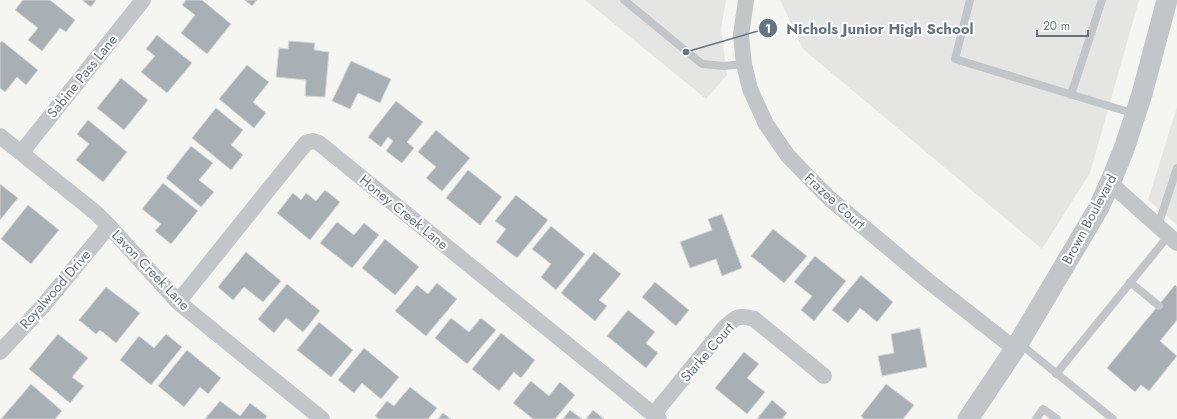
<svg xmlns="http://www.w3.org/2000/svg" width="1177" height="419" viewBox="0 0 1177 419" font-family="Jost,sans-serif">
	<rect width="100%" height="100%" fill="#f5f5f1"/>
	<path fill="#e5e6e4" d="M585 0H726L721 29 727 75 706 99Z
		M780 0H1139L1090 173 1042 249 803 49Z
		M1177 107V225L1148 200Z"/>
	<path fill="#a8b0b6" stroke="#d6d6d4" d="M23 0H50L75 20 66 32 60 28 42 51 28 40 38 28 15 10Z
		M82 0H96L91 7Z
		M186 0H202L231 24 207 54 181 33 195 15 182 5Z
		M245 0H257L252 6Z
		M157 35 192 63 167 93 141 72 155 56 146 49Z
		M2 41 38 70 26 85 17 77 5 92 0 88V43Z
		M289 41 315 43 314 50 329 52 325 97 305 96 306 80 276 77 279 48 288 49Z
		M351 61 391 79 380 103 358 93 350 109 332 101Z
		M247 65 269 82 253 102 266 113 254 128 219 99Z
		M121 78 148 100 124 130 97 108Z
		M396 101 423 122 407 142 414 148 402 163 386 151 393 141 388 137 381 147 368 137Z
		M216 108 243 130 231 145 243 155 231 170 192 138Z
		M88 120 127 152 103 182 76 160 89 144 77 134Z
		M436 130 470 158 442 191 426 178 436 167 418 152Z
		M191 146 213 163 199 180 214 192 201 207 166 178Z
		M468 170 502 197 480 225 446 198Z
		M163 183 198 211 171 244 155 231 161 224 142 209Z
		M0 184 18 198 0 220Z
		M325 190 340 202 310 240 277 213 293 193 301 200 306 193 316 201Z
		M516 195 548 220 517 258 496 242 506 229 495 221Z
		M28 205 59 230 31 264 1 239Z
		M722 214 742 268 722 276 716 259 690 268 680 242 712 230 708 219Z
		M337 222 354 235 364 223 379 235 352 268 320 243Z
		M551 226 585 254 556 290 541 277 551 264 532 249Z
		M773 229 807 256 784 283 751 256Z
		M385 239 419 267 395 295 362 268Z
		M246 252 281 281 263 302 244 287 233 300 218 287Z
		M594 252 621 274 599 300 607 306 595 321 561 293Z
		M815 256 846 281 814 321 801 310 812 296 794 282Z
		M861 275 893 302 877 322 860 308 848 323 832 310Z
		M655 282 689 310 676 326 642 297Z
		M437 283 457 299 426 336 395 311 417 285 428 294Z
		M287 284 320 311 303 332 286 318 274 333 258 319Z
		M1175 285 1177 287V320L1160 341 1177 356 1149 391 1141 385 1135 392 1107 368Z
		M106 287 140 313 116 343 100 330 96 334 79 320Z
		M628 310 655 332 646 343 658 353 646 368 607 336Z
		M451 318 469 332 481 318 496 330 467 364 435 338Z
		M319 322 353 350 331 377 297 350Z
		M920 328 927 367 882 376 878 356 894 353 891 334Z
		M501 333 535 360 521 378 514 372 499 391 472 369Z
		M58 334 88 358 72 377 84 386 70 403 29 369Z
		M166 334 182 347 151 385 120 360 139 336 154 348Z
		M364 348 399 377 381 399 362 383 354 393 338 380Z
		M187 350 221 378 208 394 200 387 184 407 158 386Z
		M744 352 759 364 747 378 765 392 747 414 715 388Z
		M531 381 549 396 560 382 575 395 555 419H533L513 403Z
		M31 384 62 411 55 419H1Z
		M886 384 914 405 903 419H864L861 416Z
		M410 387 437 408 428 419H379L375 416 387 401 394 406Z
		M772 400 787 413 782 419H757Z
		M220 401 240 416 250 403 267 416 265 419H205Z
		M570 410 582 419H563Z
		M593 410 604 419H586Z
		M443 413 451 419H438Z"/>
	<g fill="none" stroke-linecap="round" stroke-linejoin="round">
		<path stroke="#c2c6c9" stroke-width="8" d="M624 0 702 64 724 66 744 64
			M970 0 955 59 1135 114
			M1071 95 1102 0
			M1158 226 1177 168
			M1130 282 1159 306
			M1019 343 1113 419
			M1056 374 1169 235
			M1036 419 1043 409 1057 419"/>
		<path stroke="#c2c6c9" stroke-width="16" d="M746 0 741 35 744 64 750 89 766 124 788 156 829 198 927 280 1015 349
			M0 136 96 213 109 226 178 302 322 419
			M21 153 143 0
			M1110 183 1177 243
			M178 302 306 143 313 141 319 143 659 419
			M0 352 43 306 109 226
			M654 414 724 328C736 318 737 314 754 319L824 376"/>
		<path stroke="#c2c6c9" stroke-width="21" d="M968 419 1015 349 1098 209 1110 183 1124 149 1142 94 1167 0"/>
	</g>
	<g text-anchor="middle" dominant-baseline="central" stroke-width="4" stroke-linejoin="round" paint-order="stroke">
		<g font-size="14" fill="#647482" stroke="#fff">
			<text transform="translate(82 76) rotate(-51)">Sabine Pass Lane</text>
			<text transform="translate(835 201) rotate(42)">Frazee Court</text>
			<text transform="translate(404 212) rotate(39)">Honey Creek Lane</text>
			<text transform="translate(1089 219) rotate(-62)">Brown Boulevard</text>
			<text transform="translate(151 270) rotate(46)">Lavon Creek Lane</text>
			<text transform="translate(55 289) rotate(-49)">Royalwood Drive</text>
			<text transform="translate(707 352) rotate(-49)">Starke Court</text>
		</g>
	</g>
	<path fill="none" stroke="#647482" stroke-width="1.5" d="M686 52L768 28"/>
	<g fill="#647482" stroke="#fff" stroke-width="1.5">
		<circle cx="686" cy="52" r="4"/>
		<circle cx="768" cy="28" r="10"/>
	</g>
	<g font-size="12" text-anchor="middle" font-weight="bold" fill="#fff">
		<text x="768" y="33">1</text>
	</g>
	<g font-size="15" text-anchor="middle" font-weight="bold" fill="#647482" stroke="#fff" stroke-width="4" stroke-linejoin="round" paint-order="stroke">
		<text x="880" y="34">Nichols Junior High School</text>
	</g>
	<path d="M1037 30v6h51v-6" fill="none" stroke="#647482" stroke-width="2"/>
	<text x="1043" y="30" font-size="12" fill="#647482" stroke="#ffffff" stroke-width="3" paint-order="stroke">20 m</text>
</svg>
